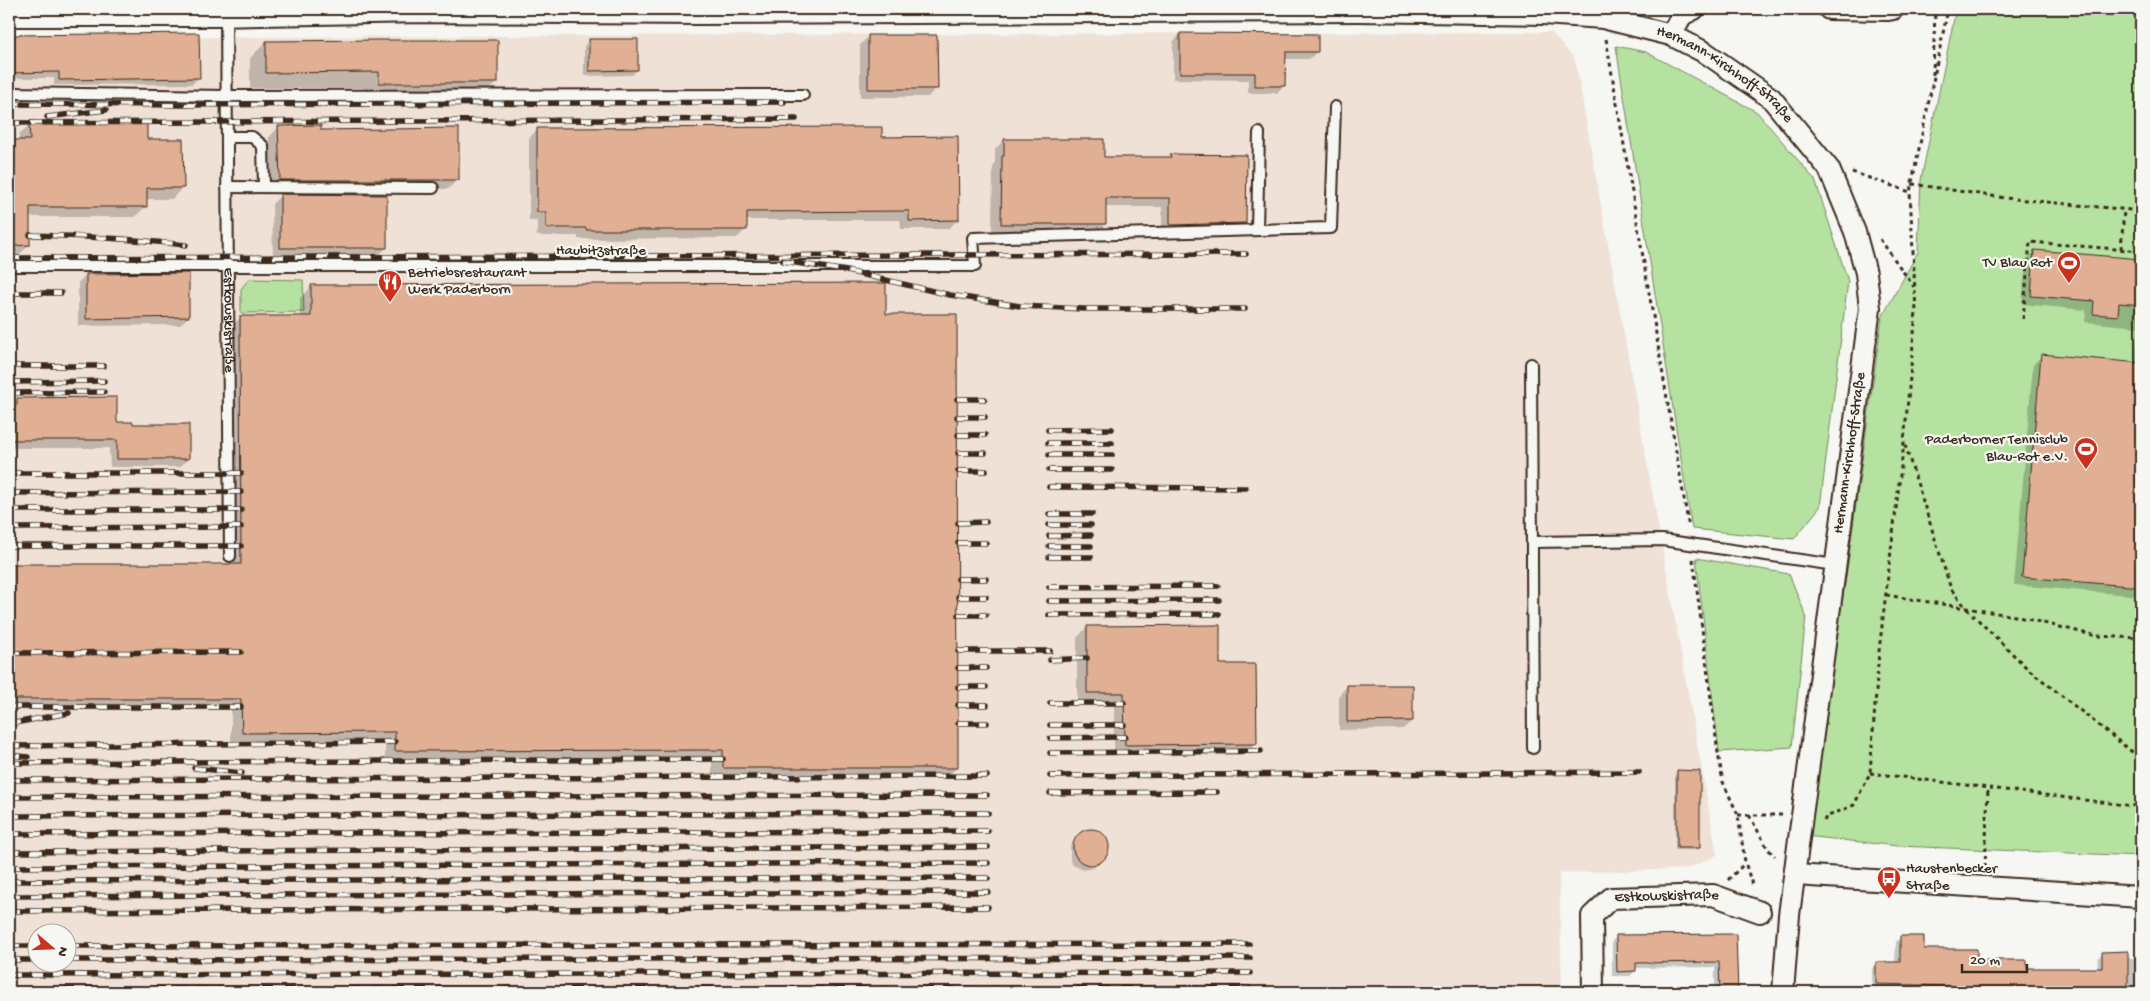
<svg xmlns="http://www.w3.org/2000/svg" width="2150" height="1001" viewBox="0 0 2150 1001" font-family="'Gochi Hand',sans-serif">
	<rect width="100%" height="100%" fill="#f6f6f2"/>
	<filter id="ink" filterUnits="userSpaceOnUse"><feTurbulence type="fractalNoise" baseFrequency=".02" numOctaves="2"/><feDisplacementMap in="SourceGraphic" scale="10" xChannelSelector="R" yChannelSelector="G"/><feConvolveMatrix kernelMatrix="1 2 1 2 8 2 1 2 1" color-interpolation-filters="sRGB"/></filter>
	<g filter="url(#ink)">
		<path fill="#f0e1d6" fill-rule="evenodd" d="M1551 32 1575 59 1717 855 1687 869 1559 873 1562 992H9V38ZM38 934H68V964H38Z"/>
		<path fill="#b5e2a0" stroke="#78865f" d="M1956 9H2141V856L1898 846 1805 836 1845 584 1882 317 1918 252 1921 180Z
			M1616 46 1646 52 1757 112 1815 180 1848 281 1820 507 1794 539 1692 529Z
			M249 279 303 280 304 312 241 313V289Z
			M1696 558 1789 574 1806 616 1792 747 1719 752Z"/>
		<path fill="#0003" d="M198 35V78L192 84 54 85V78H9V36Z
			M1180 35 1317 52 1309 59H1284V86L1277 93H1248V80L1173 79V42Z
			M869 36 936 88 928 97H860V45Z
			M589 40 637 70 632 75 584 76V46Z
			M266 42 497 82 481 98 363 99V88H250V58Z
			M30 124 182 188 172 199H146V206L135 217H29V245L18 256H9V141H19V135Z
			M279 127 320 132 458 179 448 189 271 190 269 137Z
			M538 129 881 138 958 220 948 229H901L900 220H746V229L737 238 578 239V236H537V221H529V138Z
			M1004 140 1103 158H1168L1171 155 1245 223 1236 232 1162 234V207H1105V224L1096 233 992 232 993 167 995 165V149Z
			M281 195 386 248 378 256H273L272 204Z
			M2035 251 2141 260 2140 596 2014 585 2033 365 2042 355 2135 363 2138 327 2085 322 2086 310 2022 304 2026 260Z
			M86 275 188 317 180 325 78 326V283Z
			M311 287 885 316 957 767 946 778 712 779V761H385V743H231V710H9V566L230 565V328L241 317H300V298Z
			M18 399 116 423 188 459 180 467H110L109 448H9V406Z
			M1087 627 1218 665 1255 744 1245 755H1114V703H1077V638Z
			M1347 686 1412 721 1403 729 1339 730V695Z
			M1677 772 1699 848 1696 850H1675V774Z
			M1094 830 1103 835 1106 839V854L1093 868 1083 870 1073 865 1070 861V846L1083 832Z
			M1734 935 1736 992H1715V967L1635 968V971L1630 976H1612V941L1617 936Z
			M1901 937 1923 950 2026 970H2097L2098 958 2103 953 2126 958H2141V992H1947V990L1872 992V968L1877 963H1895L1896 942Z"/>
		<path fill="#e1af93" stroke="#3b2a1e" d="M199 33 200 78 59 80V72L9 73V35Z
			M1180 33 1318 34V52H1286L1285 86H1255V73H1180Z
			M868 35H937L938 89H868Z
			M589 39H638V70L589 71Z
			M379 40H498V83H379V72L266 73V41Z
			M29 122H147V139H183L184 188H147V207H30V245L9 246V140H30Z
			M321 125V130L459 128V180H280L278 126Z
			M882 127V137L958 136 959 220 909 221V211L747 212V230H586V228H546V212H537V128Z
			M1004 139H1104V157H1171L1170 154 1247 155 1246 223 1170 225V198H1106V224H1001L1002 156H1004Z
			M280 194 387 195V248H280Z
			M2034 250 2141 259V305L2119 303 2118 316 2093 314 2094 301 2031 296Z
			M189 273V317L86 319V274Z
			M886 283V314H957L958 768H723V750L395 751V732L242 733 241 699H9V564H241L240 316H311V285Z
			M2041 354 2141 363V587L2022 577Z
			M117 397V422H133V424H189V459H117V440H9V405H17V398Z
			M1220 625V664H1256L1257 744 1125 745 1124 693H1087V626Z
			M1347 685H1413V721L1347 722Z
			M1677 770 1700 771V848H1677Z
			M1073 847a18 18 0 1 1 36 0a18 18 0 1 1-36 0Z
			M1736 934 1738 992H1720L1719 962 1636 963V971L1617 972 1616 935Z
			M1900 936H1924V949H1977V960H2027V968H2102V952L2128 951V992H1952V986L1876 984V962H1900Z"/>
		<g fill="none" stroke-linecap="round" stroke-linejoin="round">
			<g stroke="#3b2a1e" stroke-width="14">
				<g id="lane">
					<path id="s1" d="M226 14 230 556"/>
					<path d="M9 93 227 96 803 95"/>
					<path d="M227 137H252L263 146 264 187"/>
					<path d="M227 187 433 188"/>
					<path d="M1257 230 1259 133"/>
					<path d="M9 266H975L973 238 1331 228 1335 107"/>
					<path d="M1531 364 1533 748"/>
					<path d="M1533 542 1662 540 1835 565"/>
				</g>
			</g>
			<g stroke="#3b2a1e" stroke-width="24">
				<g id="street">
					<path d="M1829 9 1888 10 1893 9"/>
					<path id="s2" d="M9 16H214L424 12 697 14 1358 11 1543 14 1603 18 1671 35 1706 53 1771 98 1829 169 1855 232 1866 273 1870 308 1802 816 1789 915 1783 992"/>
					<path d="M1671 35 1682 15 1694 9"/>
					<path d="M1795 875 2141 897"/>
					<path id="s3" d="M1593 992 1592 916 1611 898 1713 895 1760 912"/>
				</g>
			</g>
			<path stroke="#3b2a1e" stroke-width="3" stroke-dasharray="4 4" stroke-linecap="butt" d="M1606 39 1689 528
				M1933 75 1935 9
				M1852 172 1910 192
				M1912 184 2005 198 2141 211
				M1880 239 1914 287
				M2121 249 2124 210
				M2023 319 2030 242 2141 251
				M1905 445 1951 589 1967 609 2027 668 2141 759
				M1693 559 1718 753 1723 782 1738 815 1745 862 1753 888
				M1886 595 2015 616 2097 636 2141 638
				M1870 773 2141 807
				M1738 815H1783
				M1749 815 1768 849 1775 856
				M1824 821 1826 817 1854 805 1870 773 1879 651 1904 442 1916 312 1910 192 1948 9
				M1985 867 1988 788
				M1728 880 1745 863"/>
			<use href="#lane" stroke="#f6f6f2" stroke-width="10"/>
			<use href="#street" stroke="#f6f6f2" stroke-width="20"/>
			<g stroke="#3b2a1e" stroke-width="5.5">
				<path id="rail" d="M9 104 184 105 784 102
					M47 117 106 110
					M9 123 796 119
					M30 235C83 236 134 239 186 245
					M9 258 1246 254
					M783 261 847 271 950 295 1020 306 1084 309H1245
					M9 293H61
					M9 366H104
					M9 382 104 381
					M9 393 104 392
					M957 399H985
					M957 417H985
					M1048 430 1112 429
					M958 435H985
					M1048 443H1112
					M958 453H985
					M1049 455H1112
					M1049 470H1112
					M958 471H986
					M9 473H241
					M1049 487 1246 488
					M9 493 241 492
					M9 510H241
					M1049 514H1092
					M958 523 986 522
					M1049 525H1091
					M9 528 241 527
					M1049 536 1091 535
					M958 543H986
					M9 546H241
					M1049 546H1091
					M1049 557H1091
					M958 579H986
					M1049 587 1218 586
					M958 597H986
					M1049 601 1219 600
					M958 615H986
					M1049 615 1219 614
					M958 651H1050
					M9 653 241 652
					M1050 660 1087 658
					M958 668H986
					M958 687H986
					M1050 703H1124
					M958 705H987
					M9 707H241
					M958 723H987
					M9 724 69 713
					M1050 725H1124
					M1050 738 1125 737
					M9 746 395 742
					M1050 753 1261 751
					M9 755 28 757
					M9 763 723 759
					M194 768 242 773
					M1050 776 1639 772
					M9 780 987 776
					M1050 793 1217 792
					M9 797 987 795
					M9 816 988 813
					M9 834 988 831
					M9 852 988 847
					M9 867 988 863
					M9 881 988 878
					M9 896 988 892
					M9 911 988 907
					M9 946H38
					M68 946 1249 944
					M9 960H38
					M68 960 1250 958
					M9 975 1250 973
					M9 989 1249 988"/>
			</g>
			<use href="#rail" stroke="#f6f6f2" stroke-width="4" stroke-dasharray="11" stroke-linecap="butt"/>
		</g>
	</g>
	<defs>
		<g id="stadium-pin" transform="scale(1.25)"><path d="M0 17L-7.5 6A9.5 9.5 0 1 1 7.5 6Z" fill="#c8321e" stroke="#f6f6f2"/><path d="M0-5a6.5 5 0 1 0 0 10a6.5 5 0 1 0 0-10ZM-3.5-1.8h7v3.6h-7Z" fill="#fff"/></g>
		<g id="restaurant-pin" transform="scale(1.25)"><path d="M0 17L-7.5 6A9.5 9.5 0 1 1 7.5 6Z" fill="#c8321e" stroke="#f6f6f2"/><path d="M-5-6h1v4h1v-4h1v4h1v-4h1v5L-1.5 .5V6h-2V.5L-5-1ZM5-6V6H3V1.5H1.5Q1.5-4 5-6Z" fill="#fff"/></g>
		<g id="bus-pin" transform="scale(1.25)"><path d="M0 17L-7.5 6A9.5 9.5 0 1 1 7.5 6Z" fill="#c8321e" stroke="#f6f6f2"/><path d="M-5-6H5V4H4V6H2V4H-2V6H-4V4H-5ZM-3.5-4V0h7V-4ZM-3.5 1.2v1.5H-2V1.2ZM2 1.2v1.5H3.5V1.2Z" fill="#fff"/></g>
	</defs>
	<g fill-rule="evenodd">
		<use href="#stadium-pin" x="2069" y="263"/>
		<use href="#restaurant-pin" x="390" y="282"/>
		<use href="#stadium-pin" x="2086" y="449"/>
		<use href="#bus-pin" x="1889" y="878"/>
	</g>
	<g text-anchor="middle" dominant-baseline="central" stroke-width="4.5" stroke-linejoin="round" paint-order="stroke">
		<g font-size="15" fill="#3b2a1e" stroke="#f6f6f2">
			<text stroke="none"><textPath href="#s2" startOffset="1731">Hermann-Kirchhoff-Straße</textPath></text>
			<text x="601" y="251">Haubitzstraße</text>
			<text stroke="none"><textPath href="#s1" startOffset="306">Estkowskistraße</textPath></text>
			<text transform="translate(1850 453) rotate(-82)">Hermann-Kirchhoff-Straße</text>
			<text stroke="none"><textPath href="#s3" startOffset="158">Estkowskistraße</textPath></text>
		</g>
		<g font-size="15" fill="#3b2a1e" stroke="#f6f6f2" text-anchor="end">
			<text x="2052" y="263">TV Blau Rot</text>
			<text x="408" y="273" text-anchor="start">Betriebsrestaurant<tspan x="408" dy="17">Werk Paderborn</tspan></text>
			<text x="2068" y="440">Paderborner Tennisclub<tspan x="2068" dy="17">Blau-Rot e.V.</tspan></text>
			<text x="1906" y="869" text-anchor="start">Haustenbecker<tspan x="1906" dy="17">Straße</tspan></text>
		</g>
	</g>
	<rect width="2150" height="1001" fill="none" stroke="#f6f6f2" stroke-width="30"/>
	<rect x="15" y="15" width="2120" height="971" fill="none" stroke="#3b2a1e" stroke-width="2" filter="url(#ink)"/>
	<g transform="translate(52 948) rotate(109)"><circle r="24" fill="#f6f6f2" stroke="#aba49d"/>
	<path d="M0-4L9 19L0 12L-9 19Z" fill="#c8321e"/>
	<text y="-8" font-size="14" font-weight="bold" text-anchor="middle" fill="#3b2a1e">N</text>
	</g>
	<path d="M1962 964v8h65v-8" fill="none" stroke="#3b2a1e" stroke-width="2.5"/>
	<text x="1970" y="964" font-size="15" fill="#3b2a1e" stroke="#f6f6f2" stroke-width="4" paint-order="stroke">20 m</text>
</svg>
